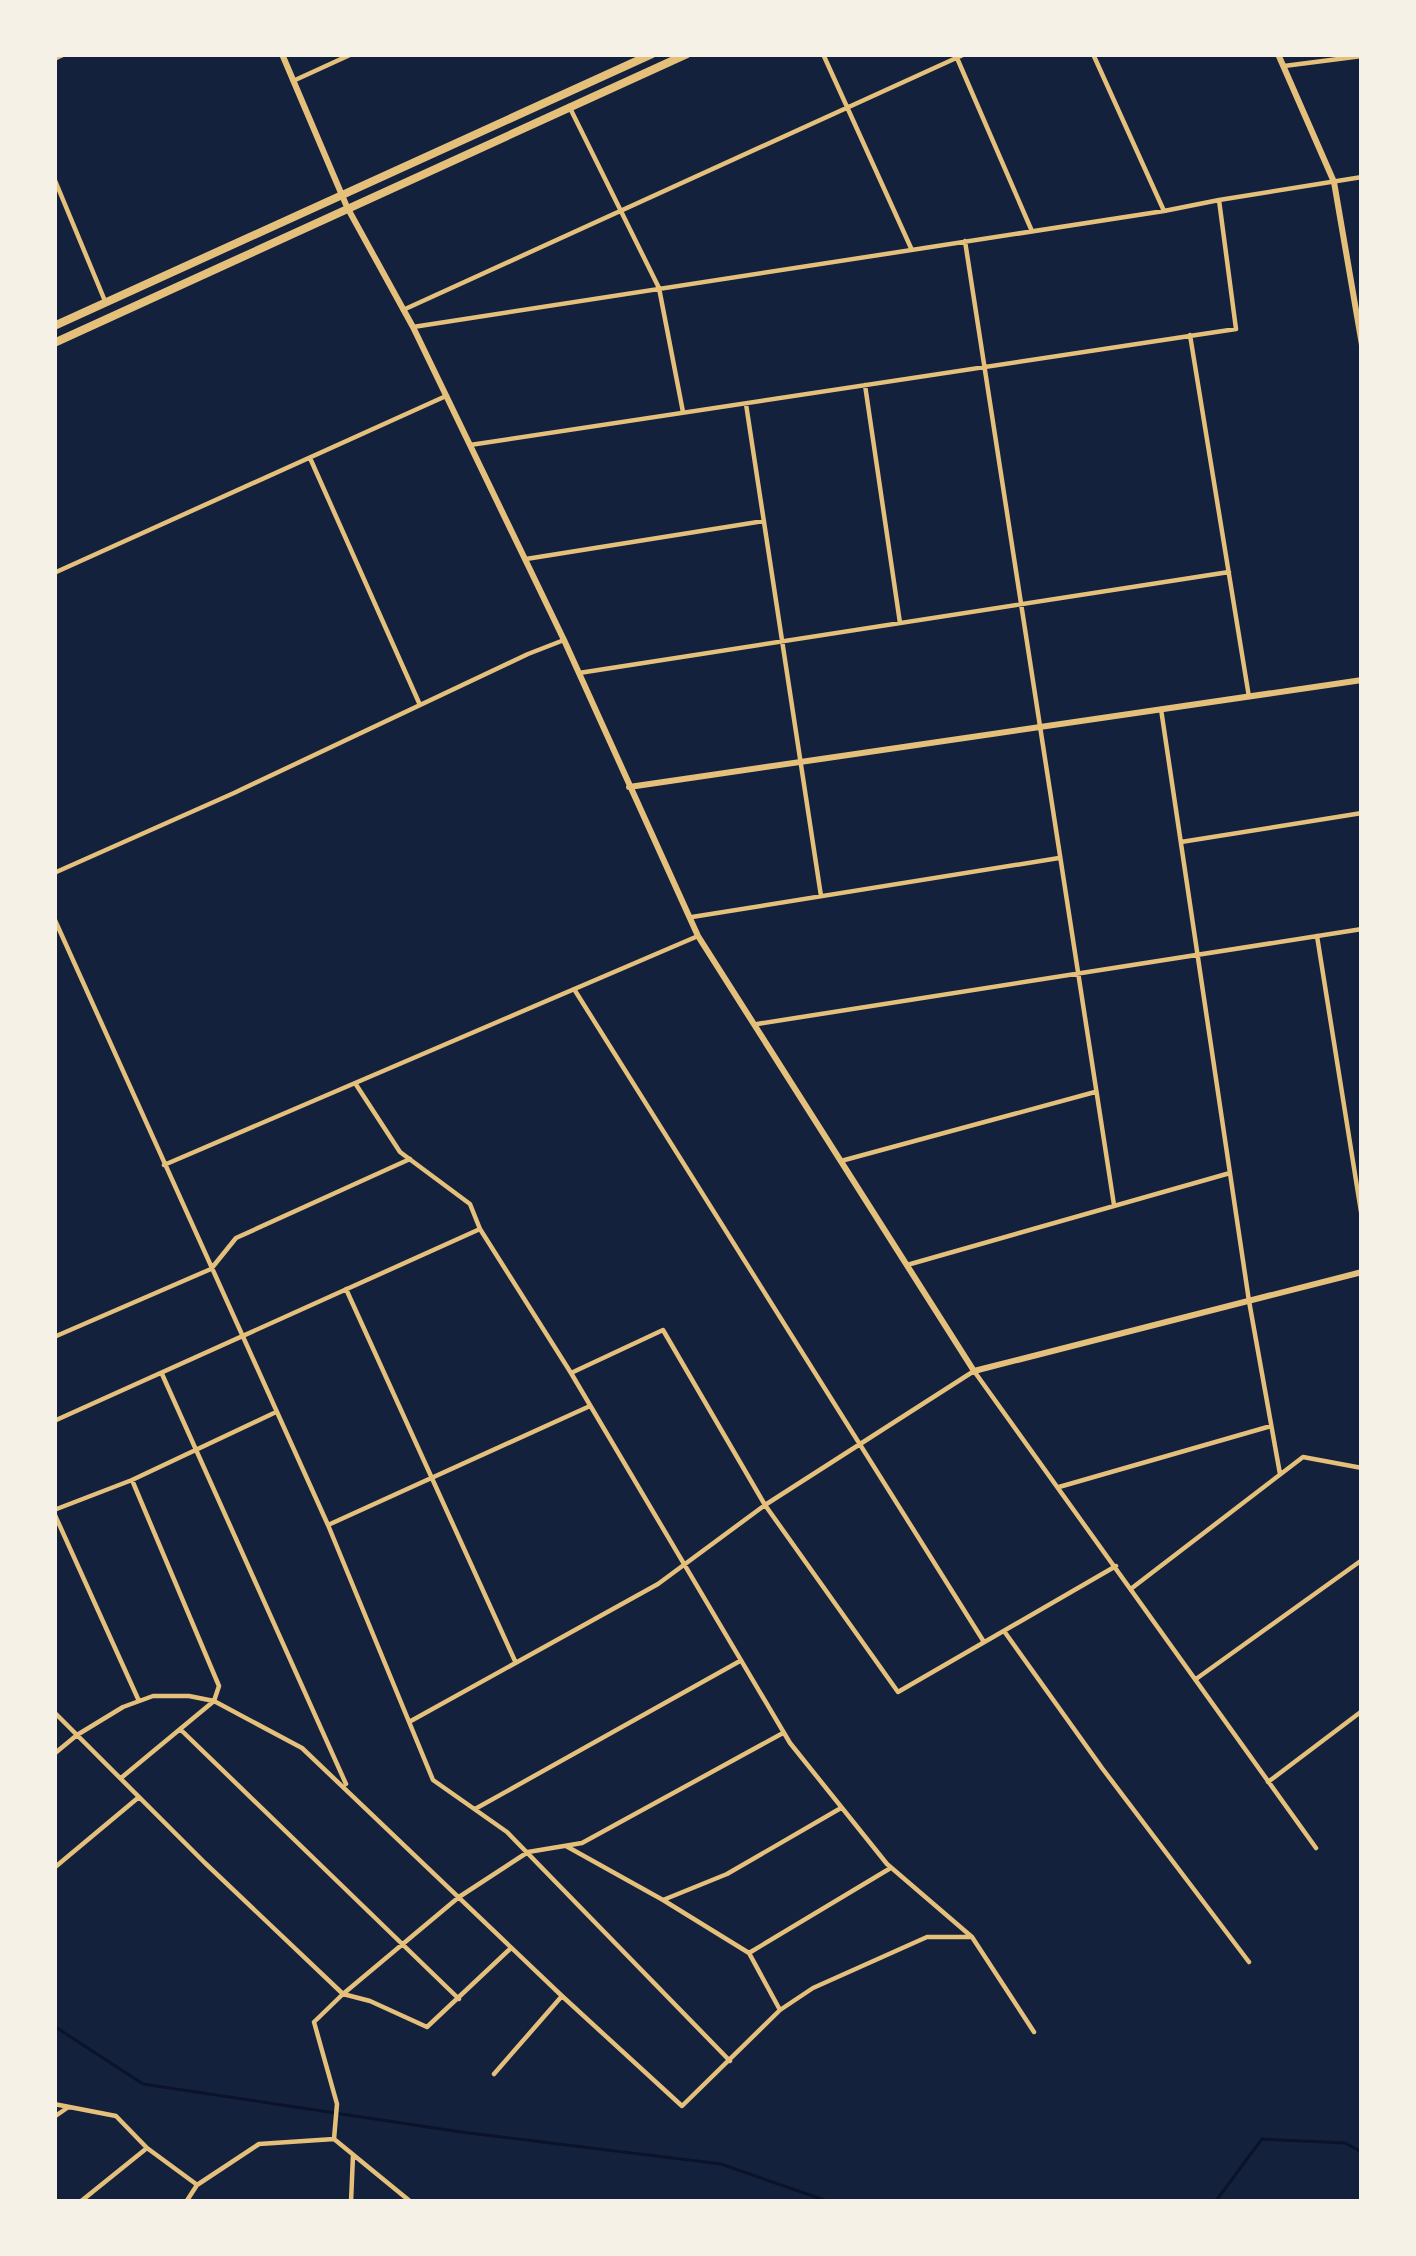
<svg xmlns="http://www.w3.org/2000/svg" width="1416" height="2256" viewBox="0 0 1416 2256" font-family="Quicksand,sans-serif">
	<rect width="100%" height="100%" fill="#14213d"/>
	<g fill="none" stroke-linecap="round" stroke-linejoin="round">
		<path stroke="#0b132b" stroke-width="3" d="M54 2026 143 2084 461 2132 721 2164 830 2202
			M1215 2202 1262 2139 1345 2143 1362 2152"/>
		<path stroke="#e5c07b" stroke-width="4.5" d="M823 54 911 248
			M1093 54 1164 211
			M957 58 1031 229
			M54 59 65 54
			M1284 66 1362 56
			M293 81 352 54
			M569 106 659 288 683 412
			M54 178 105 301
			M965 241 1114 1205
			M403 310 965 54
			M413 327 1164 211 1219 200 1362 177
			M1190 335 1249 697
			M865 385 900 623
			M746 404 821 896
			M470 445 1236 329 1219 200
			M310 458 420 705
			M526 559 764 521
			M54 573 446 396
			M579 673 1229 572
			M1161 709 1249 1301 1280 1474
			M1181 842 1362 813
			M54 873 234 793 528 654 564 640
			M692 917 1059 858
			M54 918 328 1525 433 1780 507 1832 730 2061
			M1317 936 1362 1218
			M574 989 984 1642
			M757 1024 1362 929
			M355 1083 400 1152 470 1204 480 1229 571 1373 790 1743 887 1864 972 1937 1034 2032
			M841 1161 1095 1092
			M164 1165 698 936
			M907 1265 1230 1173
			M346 1289 515 1661
			M54 1337 211 1269 236 1238 410 1159
			M571 1373 663 1330 765 1505 898 1692 1116 1566
			M162 1374 346 1784
			M54 1421 480 1229
			M1059 1487 1271 1426
			M54 1510 132 1480 274 1413
			M54 1513 139 1701
			M328 1525 590 1406
			M1132 1588 1303 1457 1362 1468
			M1004 1631 1102 1768 1249 1962
			M1196 1679 1362 1560
			M54 1712 205 1863 343 1994 370 2001 427 2027 511 1948
			M409 1722 658 1584 765 1505 974 1371 1316 1848
			M180 1729 459 1999
			M54 1754 77 1735 123 1707 153 1696H189L214 1701 302 1748 562 1996 682 2106 780 2010 813 1988 927 1937H972
			M121 1778 214 1701 219 1686 132 1480
			M1268 1782 1362 1711
			M475 1809 740 1661
			M566 1846 663 1900 727 1874 841 1808
			M54 1868 139 1797
			M663 1900 749 1953 889 1869
			M749 1953 780 2010
			M494 2074 562 1996
			M54 2104 116 2116 147 2148 196 2184
			M54 2117 67 2108
			M334 2139 411 2202
			M80 2202 147 2148
			M186 2202 197 2185 259 2144 334 2139 337 2104 314 2022 343 1994 459 1897 528 1852 582 1843 783 1733
			M351 2202 353 2155"/>
		<path stroke="#e5c07b" stroke-width="6" d="M282 54 347 207 413 327 564 640 698 936 974 1371 1362 1272
			M1278 54 1334 182 1362 345
			M629 787 1362 680"/>
		<path stroke="#e5c07b" stroke-width="8" d="M54 326 652 54
			M54 343 687 54"/>
	</g>
	<rect width="1416" height="2256" fill="none" stroke="#f6f1e7" stroke-width="114"/>
</svg>
